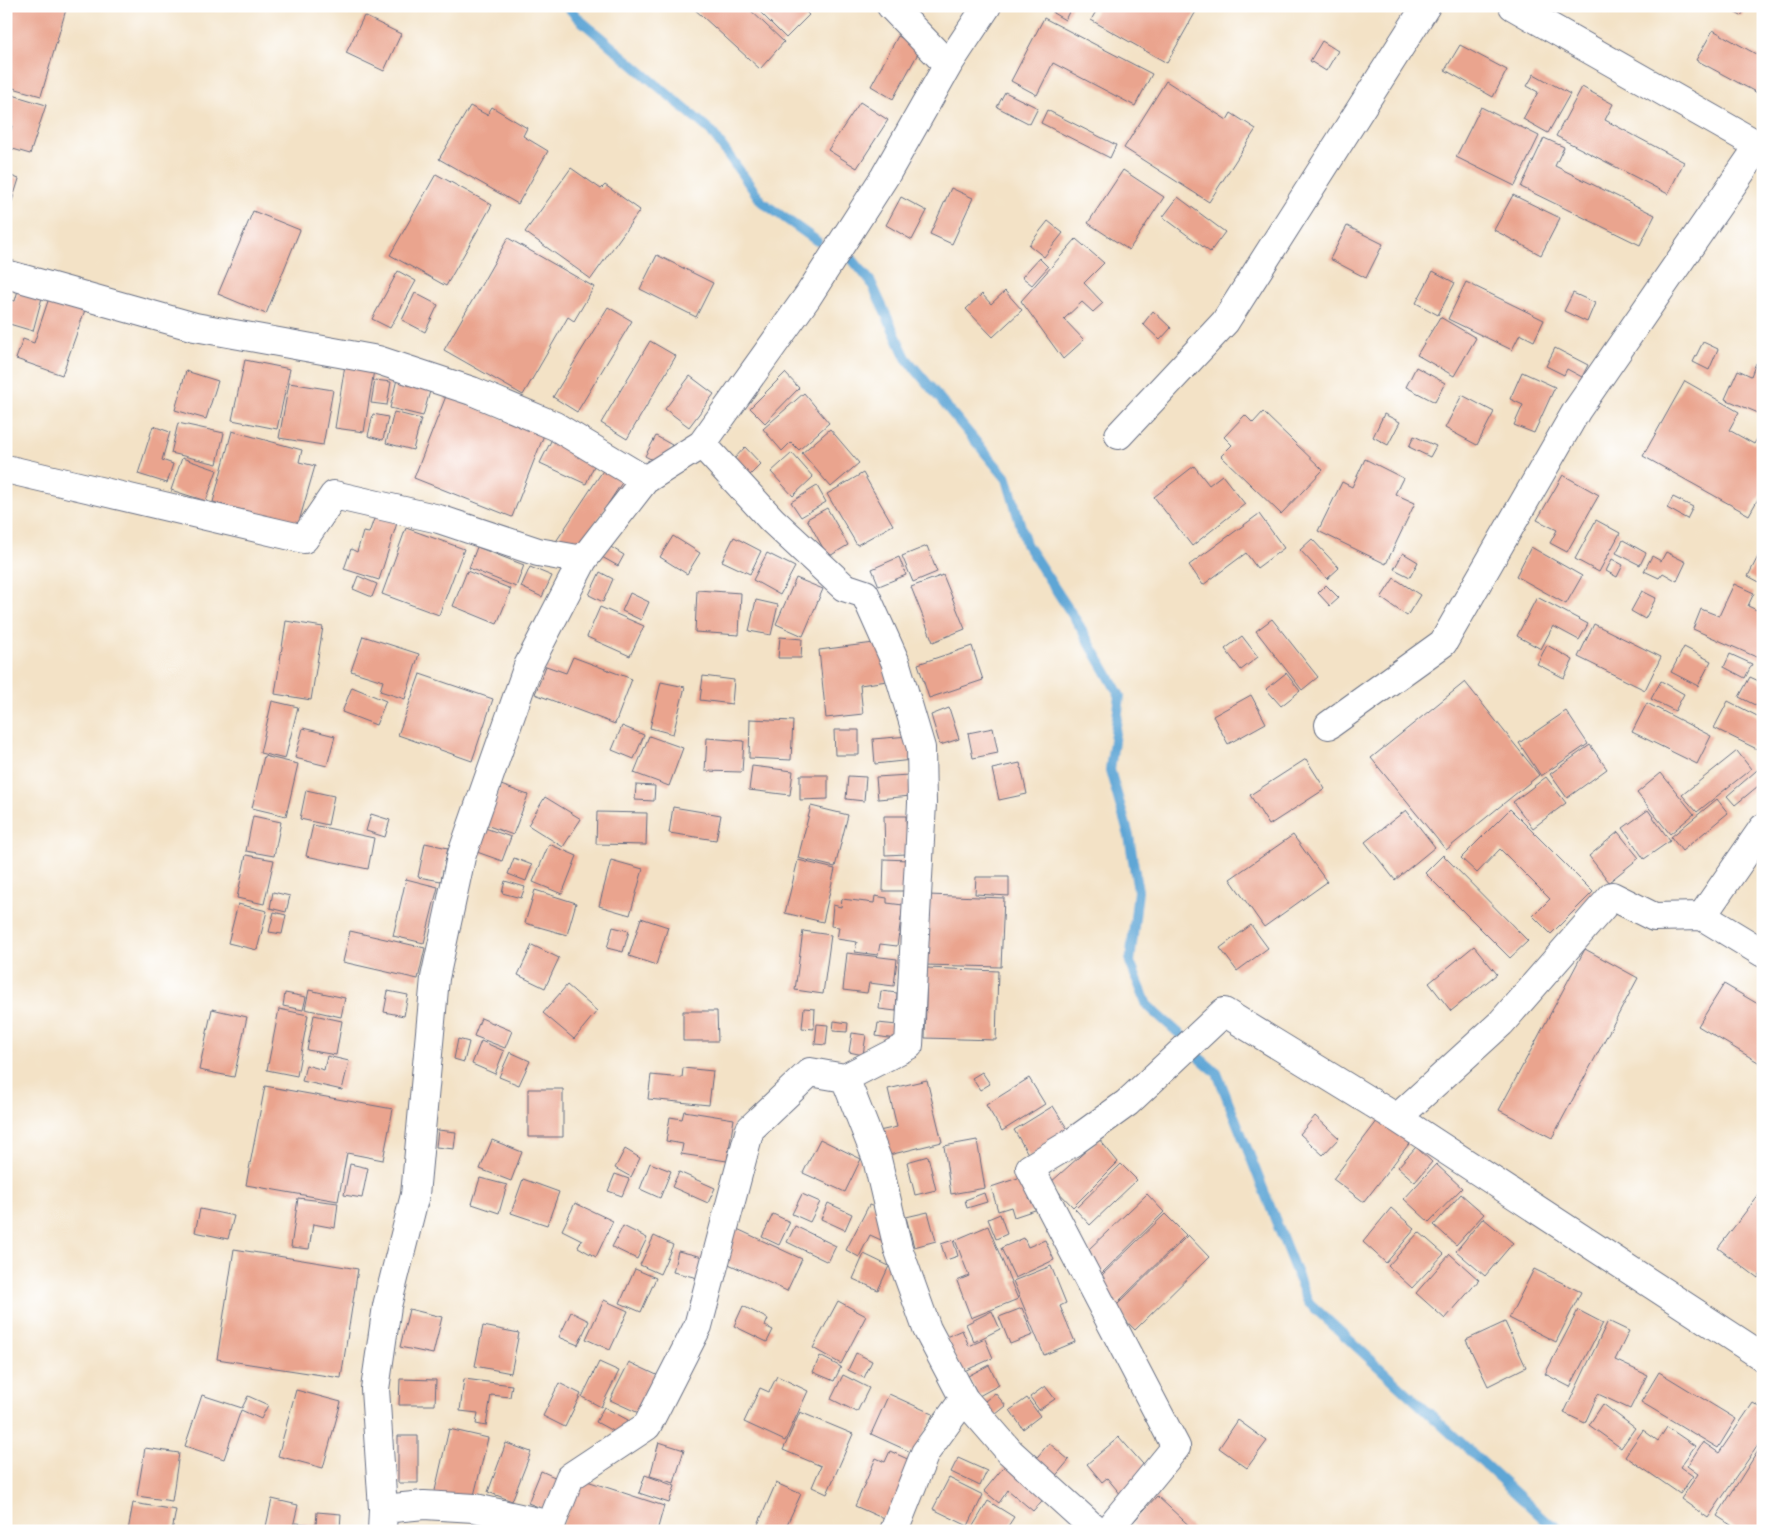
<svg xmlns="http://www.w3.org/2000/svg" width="1769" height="1537" viewBox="0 0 1769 1537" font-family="'Shantell Sans',sans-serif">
	<rect width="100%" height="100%" fill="#fff"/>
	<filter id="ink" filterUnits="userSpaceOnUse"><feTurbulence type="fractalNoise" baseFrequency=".02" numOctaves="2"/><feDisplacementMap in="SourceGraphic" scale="10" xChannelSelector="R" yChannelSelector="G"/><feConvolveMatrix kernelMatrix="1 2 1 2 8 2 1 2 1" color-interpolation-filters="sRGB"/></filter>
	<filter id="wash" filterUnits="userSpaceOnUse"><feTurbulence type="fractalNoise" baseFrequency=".0096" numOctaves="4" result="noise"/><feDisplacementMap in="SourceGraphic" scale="20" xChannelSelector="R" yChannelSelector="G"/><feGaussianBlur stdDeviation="1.12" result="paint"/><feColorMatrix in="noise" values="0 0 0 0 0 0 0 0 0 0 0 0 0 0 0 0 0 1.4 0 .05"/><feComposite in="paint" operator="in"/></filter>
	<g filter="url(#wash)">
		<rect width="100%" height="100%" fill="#f3e2c6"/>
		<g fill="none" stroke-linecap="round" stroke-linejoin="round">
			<path stroke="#5ea6d5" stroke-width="10" d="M567 6 579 19 711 131 762 202 817 241
				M852 259 871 282 906 358 1007 479 1026 544 1079 625 1120 696 1110 770 1129 836 1138 891 1130 962 1147 1005 1183 1037
				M1195 1054 1217 1073 1308 1302 1545 1520 1562 1531"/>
		</g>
		<g id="blocks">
			<path fill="#eaa48e" d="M6 6H67L41 96 6 86Z
				M691 6H746L784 42 760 69Z
				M763 6H800L809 15 786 38 759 11Z
				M1056 6H1072L1065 20 1053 13Z
				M1099 6H1199L1167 63 1091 20Z
				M1728 6H1747L1741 16 1727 8Z
				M364 16 401 34 384 71 346 53Z
				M1044 18 1152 74 1135 106 1053 63 1037 95 1011 81Z
				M1713 30 1763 58V96L1696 60Z
				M898 36 921 48 893 99 871 86Z
				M1322 41 1338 51 1326 71 1310 61Z
				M1460 45 1507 70 1493 97 1445 70Z
				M1534 74 1570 94 1548 133 1523 119 1538 92 1527 86Z
				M1166 81 1227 120 1231 113 1256 129 1209 202 1124 148Z
				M1582 87 1613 104 1605 120 1684 162 1668 194 1556 136Z
				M1005 92 1038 108 1030 124 997 107Z
				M6 93 46 105 30 154 6 147 12 126 6 125Z
				M860 102 888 120 857 168 828 150Z
				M470 106 487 115 492 107 527 128 523 136 548 151 518 204 439 159Z
				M1481 107 1539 136 1515 186 1456 157Z
				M1047 110 1116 145 1110 158 1041 123Z
				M1544 138 1564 147 1555 166 1655 215 1640 245 1521 187Z
				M571 168 601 189 605 185 640 210 591 279 525 232Z
				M1123 170 1164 197 1129 250 1088 223Z
				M6 174 19 179 7 217H6Z
				M436 174 492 205 446 286 390 255Z
				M951 188 973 198 952 244 930 234Z
				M1513 195 1560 218 1541 255 1494 230Z
				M901 197 927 211 912 240 886 225Z
				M1178 197 1225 232 1210 252 1163 217Z
				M253 211 300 230 266 314 218 294Z
				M1048 221 1063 233 1044 257 1029 245Z
				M1347 226 1383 244 1366 278 1330 259Z
				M508 238 594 287 574 321 568 317 523 395 444 350Z
				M1076 239 1104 263 1084 283 1103 303 1093 312 1082 302 1064 319 1084 340 1063 359 1021 301Z
				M657 255 713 283 696 317 640 289Z
				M1039 258 1048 267 1032 285 1022 277Z
				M398 271 416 281 390 328 372 319Z
				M1433 271 1455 283 1438 315 1416 303Z
				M1466 282 1544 320 1534 341 1520 334 1512 350 1448 319Z
				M20 283 44 290 33 331 6 323V299L15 301Z
				M1005 291 1022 310 993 337 966 309 982 294 991 304Z
				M415 293 438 305 425 332 402 320Z
				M1573 293 1595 303 1587 322 1564 311Z
				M49 298 85 310 62 375 16 359 23 339 34 343Z
				M608 307 632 321 577 412 553 397Z
				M1153 311 1171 328 1160 340 1143 324Z
				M1440 317 1476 338 1454 376 1417 355Z
				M650 341 676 356 627 439 601 423Z
				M1703 342 1718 349 1709 370 1693 362Z
				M1555 348 1588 365 1582 377 1567 369 1564 375 1546 366Z
				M245 360 290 369 277 429 232 420Z
				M1756 363 1763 366V415L1725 399 1738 370 1751 376Z
				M345 365 374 370 364 432 335 428Z
				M1416 367 1445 383 1435 402 1406 387Z
				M186 371 218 381 206 419 175 410Z
				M1522 372 1555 387 1534 433 1514 425 1523 405 1510 399Z
				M785 373 799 388 765 423 750 408Z
				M398 375 432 384 423 416 390 408Z
				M690 376 714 394 689 427 665 409Z
				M375 380 391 382 387 405 371 403Z
				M1685 381 1739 412 1729 430 1754 444 1763 429V490L1749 515 1643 456Z
				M289 383 333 390 323 445 279 438Z
				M804 393 829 423 799 450 791 442 782 451 763 429Z
				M1462 395 1494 412 1477 445 1445 428Z
				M446 396 544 435 512 517 414 478Z
				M394 412 421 419 413 450 386 443Z
				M1263 412 1323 470 1281 514 1221 456 1232 445 1224 437 1245 415 1253 423Z
				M373 414 388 417 383 440 368 436Z
				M1384 414 1400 422 1388 445 1373 437Z
				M178 423 224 433 217 464 171 453Z
				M153 426 170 432 162 460 173 464 167 483 138 474Z
				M830 429 859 463 831 487 802 453Z
				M232 431 302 450 299 462 315 466 298 525 213 502Z
				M656 436 672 445 662 465 645 456Z
				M1414 436 1436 446 1430 457 1409 447Z
				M552 439 597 459 586 484 540 463Z
				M745 447 761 464 750 475 734 459Z
				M792 453 813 477 793 496 771 472Z
				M182 458 217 470 206 501 171 490Z
				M1365 459 1403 478 1395 494 1415 503 1386 564 1318 531 1342 482 1352 487Z
				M1194 466 1209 485 1222 475 1245 504 1192 546 1154 497Z
				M604 469 623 481 574 556 555 543Z
				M863 473 893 525 857 545 827 494Z
				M1563 475 1599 495 1567 552 1550 543 1557 530 1537 520Z
				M817 486 826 502 801 517 791 502Z
				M1673 497 1693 507 1687 519 1667 508Z
				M827 508 848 545 828 557 807 519Z
				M1259 514 1284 548 1257 568 1246 553 1203 585 1189 565Z
				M375 516 397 523 379 580 344 569 351 549 357 552 363 532 369 533Z
				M1596 520 1620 533 1599 572 1575 559Z
				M406 528 464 549 439 615 382 594Z
				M673 536 700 553 687 574 660 557Z
				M734 537 761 551 750 574 722 561Z
				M1312 539 1339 568 1327 579 1300 550Z
				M1623 540 1646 553 1640 565 1616 553Z
				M609 546 624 555 618 566 602 557Z
				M927 546 937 572 913 582 902 556Z
				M477 547 524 565 516 587 469 568Z
				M1531 547 1582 576 1566 604 1516 576Z
				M1763 547V584L1748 576Z
				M1666 552 1686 562 1677 581 1663 573 1659 578 1644 571 1652 556 1661 561Z
				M767 553 795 567 780 595 753 580Z
				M1403 553 1418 562 1410 577 1394 569Z
				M899 557 906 575 879 586 872 569Z
				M1612 559 1623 565 1617 577 1606 571Z
				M530 567 552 576 542 597 521 587Z
				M467 571 511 589 497 624 453 606Z
				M600 572 613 579 603 602 589 595Z
				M943 575 965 629 933 642 911 587Z
				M358 576 377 584 372 597 353 589Z
				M796 578 823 589 803 636 776 624Z
				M1394 578 1420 595 1407 616 1381 598Z
				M1734 584 1754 593 1748 606 1763 613V660L1693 629 1701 609 1719 616Z
				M1326 585 1339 598 1330 606 1318 593Z
				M697 590 741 593 739 635 695 632Z
				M1642 591 1656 598 1645 619 1631 611Z
				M630 593 649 602 641 620 622 611Z
				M1537 597 1588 624 1579 640 1553 626 1541 649 1517 636Z
				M756 600 778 605 771 635 749 631Z
				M600 607 644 626 630 656 587 637Z
				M1272 619 1318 677 1302 690 1256 631Z
				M286 621 323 627 311 700 275 694Z
				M1594 624 1661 657 1645 690 1578 657Z
				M363 636 419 654 405 699 380 691 383 681 351 671Z
				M1242 636 1258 657 1241 670 1225 649Z
				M780 637 802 639 801 658H778Z
				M882 642 887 681 860 685 863 714 826 718 819 650Z
				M1547 645 1573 660 1564 678 1537 664Z
				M972 646 983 680 929 698 918 664Z
				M1684 647 1711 661 1698 686 1671 672Z
				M1730 654 1752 664 1745 678 1724 667Z
				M573 657 632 679 615 724 535 694 546 666 566 673Z
				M1286 673 1300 691 1281 706 1266 689Z
				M420 674 493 699 472 761 398 735Z
				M703 676 734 680 732 704 700 700Z
				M1750 677 1763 683V709L1739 697Z
				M1661 681 1684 694 1675 711 1651 699Z
				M661 682 685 687 673 734 650 728Z
				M1465 682 1539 775 1446 850 1371 758Z
				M352 687 386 701 376 725 342 712Z
				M1251 695 1266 723 1228 744 1213 716Z
				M272 701 298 707 285 759 260 753Z
				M1728 701 1763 719V752L1714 728Z
				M1647 703 1711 736 1697 764 1632 732Z
				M949 708 959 739 940 745 931 715Z
				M1566 711 1588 744 1541 776 1519 743Z
				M750 719 793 721 791 760 749 758Z
				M622 726 644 735 634 759 612 750Z
				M303 728 335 736 327 766 295 758Z
				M993 728 998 753 973 758 968 733Z
				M834 730H859V755H835Z
				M649 736 683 748 669 786 634 773Z
				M909 736 912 760 875 764 873 739Z
				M707 738 744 741 742 772 705 771Z
				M1590 745 1607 769 1567 798 1550 774Z
				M1737 751 1751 769 1697 812 1682 795Z
				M264 756 298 764 286 816 252 808Z
				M1306 759 1325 789 1269 825 1250 795Z
				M1020 763 1027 794 999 800 992 769Z
				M1763 765V782L1735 805 1727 796Z
				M752 766 793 771 790 795 749 790Z
				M1661 773 1694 814 1670 834 1637 793Z
				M800 775H828V799L800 800Z
				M909 775 911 796 878 799 876 777Z
				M848 776 866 777 864 801 846 799Z
				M1546 777 1566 803 1533 828 1513 802Z
				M501 785 528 795 513 835 486 825Z
				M636 785 655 786 654 801 635 800Z
				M306 790 334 796 328 825 300 819Z
				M545 797 581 819 563 847 528 825Z
				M1717 799 1728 813 1682 851 1671 837Z
				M811 806 848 815 835 867 798 858Z
				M673 807 721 815 716 840 669 833Z
				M1510 809 1593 892 1551 934 1533 916 1550 899 1500 849 1477 873 1461 858Z
				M1406 810 1435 847 1395 880 1365 842Z
				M1648 810 1670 841 1644 859 1623 828Z
				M597 812 647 813 646 845 596 844Z
				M371 814 390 820 385 837 366 831Z
				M253 816 281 822 274 856 246 851Z
				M884 816H906L907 854 885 855Z
				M313 825 374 838 368 869 306 856Z
				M485 828 511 837 502 861 477 852Z
				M1618 832 1639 858 1609 882 1589 856Z
				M1293 835 1327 882 1264 927 1230 879Z
				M425 843 448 848 441 881 418 877Z
				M549 844 577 856 562 894 533 882Z
				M246 855 274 860 264 904 237 898Z
				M1443 855 1528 941 1510 958 1425 873Z
				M514 858 532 865 526 881 508 874Z
				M884 859 908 860 907 891H883Z
				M611 860 643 869 630 915 599 906Z
				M798 860 835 869 823 922 785 913Z
				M976 877H1009V896L975 894Z
				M406 879 438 887 424 943 393 936Z
				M505 881 525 887 521 898 502 893Z
				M535 890 576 903 567 935 525 923Z
				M273 892 290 896 286 912 270 908Z
				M928 895 1004 898 1001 967 925 965Z
				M875 896 887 898V903L903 905 897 946 880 944 878 955 855 952 857 942 837 939 839 927 831 926 833 905 841 907 842 899 874 903Z
				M238 904 267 911 257 950 228 943Z
				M274 912 286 915 282 934 269 932Z
				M641 918 668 927 656 965 629 956Z
				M1251 925 1268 948 1237 971 1220 948Z
				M613 927 629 931 623 952 607 948Z
				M350 931 425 948 418 979 343 962Z
				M803 931 831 935 823 994 795 990Z
				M532 945 559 958 545 988 518 975Z
				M1474 946 1497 974 1451 1011 1429 983Z
				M1585 949 1638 978 1552 1138 1499 1110Z
				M847 953 897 959 894 986 869 983 867 993 843 990Z
				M927 968 998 971 996 1040 925 1038Z
				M1724 984 1763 1007V1065L1698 1026Z
				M567 985 597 1011 574 1039 543 1013Z
				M309 990 345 998 341 1017 305 1009Z
				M388 991 408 995 404 1016 384 1012Z
				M881 991 897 993 896 1011 879 1009Z
				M285 993 306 997 303 1010 283 1006Z
				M804 1008 815 1009 814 1029 802 1028Z
				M212 1009 247 1017 234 1077 199 1070Z
				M279 1009 308 1015 297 1076 267 1070Z
				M683 1011H717L718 1041H683Z
				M314 1015 342 1021 336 1055 307 1050Z
				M481 1018 512 1031 505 1048 474 1036Z
				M834 1021 848 1023 847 1032 833 1031Z
				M878 1023 897 1025 895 1039 876 1036Z
				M817 1024 828 1025 826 1045 815 1044Z
				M852 1033 866 1035 863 1055 849 1052Z
				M458 1039 469 1042 464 1062 454 1059Z
				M481 1041 504 1051 495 1074 472 1064Z
				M510 1052 530 1061 519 1085 499 1077Z
				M327 1056 349 1061 342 1090 302 1081 306 1065 324 1070Z
				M683 1068 713 1071 709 1105 648 1099 651 1075 682 1078Z
				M982 1072 990 1084 980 1090 972 1078Z
				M1029 1078 1045 1104 1002 1131 986 1105Z
				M927 1080 942 1142 885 1156 879 1131 897 1127 888 1089Z
				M265 1086 393 1109 383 1160 347 1153 338 1201 246 1185Z
				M528 1089H563V1137H528Z
				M1053 1106 1070 1133 1030 1157 1014 1130Z
				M684 1111 734 1119 727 1161 681 1154 683 1144 666 1141 670 1117 682 1119Z
				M1315 1116 1339 1138 1323 1155 1300 1134Z
				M1381 1116 1412 1140 1364 1202 1333 1179Z
				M438 1130 456 1132 454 1149 436 1147Z
				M820 1139 861 1159 845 1192 803 1173Z
				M1099 1139 1118 1162 1073 1207 1050 1183Z
				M492 1140 522 1152 511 1181 480 1169Z
				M977 1140 985 1188 951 1194 944 1146Z
				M1416 1147 1432 1162 1415 1182 1398 1167Z
				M625 1149 640 1158 631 1177 615 1168Z
				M928 1156 936 1190 915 1195 907 1162Z
				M650 1163 671 1171 660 1198 640 1189Z
				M350 1164 368 1168 362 1198 344 1195Z
				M1121 1164 1137 1180 1090 1225 1075 1209Z
				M1436 1164 1462 1188 1429 1222 1404 1199Z
				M679 1172 715 1188 708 1203 672 1187Z
				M615 1174 629 1179 622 1196 608 1191Z
				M1027 1175 1038 1209 1014 1217 1011 1207 998 1211 991 1187Z
				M480 1178 507 1185 499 1213 472 1204Z
				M523 1179 559 1192 547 1225 511 1213Z
				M1763 1189V1271L1758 1278 1718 1248Z
				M984 1193 987 1202 967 1208 965 1200Z
				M802 1194 820 1202 810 1222 792 1214Z
				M1147 1194 1164 1212 1100 1275 1089 1249Z
				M1461 1194 1484 1214 1456 1245 1434 1225Z
				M298 1198 338 1203 335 1228 313 1224 309 1249 291 1247Z
				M575 1203 613 1221 596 1257 578 1247 582 1240 562 1230Z
				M828 1203 852 1214 845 1230 821 1219Z
				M869 1205 882 1210 892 1245 870 1235 859 1257 846 1250Z
				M1391 1208 1415 1229 1386 1263 1363 1242Z
				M200 1209 234 1216 228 1239 195 1232Z
				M928 1212 936 1241 914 1247 906 1217Z
				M773 1214 790 1222 779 1245 762 1237Z
				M1000 1214 1007 1234 996 1239 988 1219Z
				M1165 1214 1186 1235 1114 1306 1100 1277Z
				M1483 1218 1513 1243 1485 1276 1456 1251Z
				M623 1226 647 1238 637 1259 612 1247Z
				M795 1226 836 1246 828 1262 787 1242Z
				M988 1226 1018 1299 971 1318 957 1281 969 1276 955 1240Z
				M735 1228 802 1259 787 1291 720 1260Z
				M1419 1232 1444 1254 1412 1288 1388 1266Z
				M1188 1235 1209 1257 1135 1330 1114 1308Z
				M654 1236 673 1245 660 1274 640 1265Z
				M1024 1238 1028 1247 1045 1240 1054 1260 1015 1278 1001 1248Z
				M953 1240 958 1256 946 1260 941 1244Z
				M234 1249 358 1269 341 1378 217 1359Z
				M678 1251 707 1258 702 1279 673 1272Z
				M864 1254 889 1266 878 1290 853 1279Z
				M1450 1254 1479 1280 1445 1319 1416 1293Z
				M1051 1266 1066 1303 1060 1306 1075 1342 1044 1355 1013 1281Z
				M635 1269 656 1278 641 1312 620 1303Z
				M1534 1269 1581 1292 1556 1342 1509 1318Z
				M604 1300 628 1311 610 1350 586 1339Z
				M838 1301 866 1316 841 1364 813 1348Z
				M743 1306 768 1319 765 1326 773 1330 767 1342 734 1326Z
				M1022 1308 1033 1335 1010 1344 999 1317Z
				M409 1309 442 1317 433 1354 400 1347Z
				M1578 1310 1603 1323 1570 1387 1545 1374Z
				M992 1311 1000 1329 974 1342 966 1324Z
				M571 1312 589 1321 578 1345 559 1337Z
				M1608 1321 1629 1331 1615 1360 1647 1375 1630 1409 1598 1394 1585 1423 1564 1413Z
				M1505 1322 1526 1367 1488 1386 1466 1340Z
				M483 1326 519 1333 511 1373 475 1366Z
				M962 1330 969 1346 985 1339 993 1358 962 1372 946 1337Z
				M856 1353 872 1361 864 1378 848 1370Z
				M820 1356 841 1367 834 1381 813 1372Z
				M599 1362 619 1371 601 1407 582 1397Z
				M629 1362 661 1377 643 1415 610 1400Z
				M989 1365 999 1385 979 1396 968 1376Z
				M1659 1372 1736 1419 1718 1448 1641 1402Z
				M843 1375 869 1388 857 1412 831 1399Z
				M777 1376 808 1391 785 1441 744 1422 760 1388 769 1392Z
				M400 1379 436 1380 435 1405H399Z
				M464 1379 512 1385 510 1397 491 1395 486 1426 476 1424 478 1413 460 1411Z
				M559 1383 581 1394 565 1427 543 1416Z
				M1045 1386 1055 1399 1039 1410 1030 1397Z
				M296 1390 341 1402 323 1468 278 1456Z
				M995 1393 1006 1406 990 1419 980 1405Z
				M889 1394 933 1414 915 1454 871 1434Z
				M202 1395 242 1408 248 1396 268 1405 261 1419 241 1410 224 1459 185 1446Z
				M1027 1398 1040 1416 1023 1429 1010 1410Z
				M1753 1403 1763 1409V1438L1708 1518 1681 1499 1698 1474 1687 1466 1703 1442 1719 1453Z
				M1603 1404 1635 1428 1621 1448 1589 1425Z
				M604 1407 628 1420 620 1435 596 1422Z
				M800 1412 853 1434 827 1494 812 1487 821 1466 783 1450Z
				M1238 1420 1267 1441 1247 1468 1219 1448Z
				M1667 1427 1695 1446 1680 1467 1693 1476 1680 1494 1625 1456 1643 1430 1658 1441Z
				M449 1429 488 1438 472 1504 434 1495Z
				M398 1436H418V1483H398Z
				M1119 1437 1150 1472 1122 1496 1107 1478 1102 1482 1087 1464Z
				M659 1442 684 1450 674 1483 650 1476Z
				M506 1443 531 1452 512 1501 488 1492Z
				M1049 1443 1069 1460 1053 1479 1033 1462Z
				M1763 1443V1531H1740L1717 1516Z
				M145 1448 179 1453 172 1501 137 1496Z
				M890 1451 914 1462 889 1521 855 1506 876 1458 885 1462Z
				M958 1458 987 1471 980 1486 951 1472Z
				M1007 1463 1047 1495 1033 1511 1008 1490 999 1503 984 1491Z
				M541 1471 559 1479 546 1510 528 1503Z
				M645 1475 675 1486 669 1503 639 1493Z
				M949 1478 983 1495 968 1526 933 1509Z
				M581 1479 664 1506 657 1531H560Z
				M776 1483 801 1494 784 1531H760L756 1529Z
				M1157 1496 1195 1531H1141L1132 1523Z
				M272 1499 298 1505 292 1531H265Z
				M988 1501 1014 1517 1005 1531H970Z
				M133 1503 176 1510 172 1531H128Z
				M317 1512 341 1514 340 1529 344 1531H295L296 1523 316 1525Z"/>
		</g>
	</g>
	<g filter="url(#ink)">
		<use href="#blocks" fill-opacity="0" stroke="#676e82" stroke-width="1"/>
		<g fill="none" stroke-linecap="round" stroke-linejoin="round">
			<g stroke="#676e82" stroke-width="30">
				<path id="minor" d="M891 6 948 65
					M1513 6 1763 148
					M6 274 195 327 378 360 472 391 555 426 645 480
					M1119 435 1225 322 1426 6
					M6 469 304 539 334 495 439 519 538 552 583 560
					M1329 725 1443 643 1577 410 1759 146
					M1702 916 1763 828
					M845 1078 877 1159 898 1248 927 1329 964 1399 1010 1452 1097 1531
					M1397 1118 1763 1357
					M383 1509 424 1505 475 1508 551 1525 570 1477 647 1426 698 1326 750 1129 810 1072 845 1078 909 1045 922 803 921 748 895 661 865 594 844 587 772 520 702 444
					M382 1531 383 1509 375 1389 387 1306 415 1195 435 978 461 857 528 666 583 560 645 480 702 444 808 296 885 176 948 65 987 6
					M894 1531 925 1453 964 1399
					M1107 1531 1176 1447 1030 1168 1073 1142 1127 1103 1224 1012 1397 1118 1501 1023 1612 896 1654 917 1702 916 1763 953"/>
			</g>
			<use href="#minor" stroke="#fff" stroke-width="28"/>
		</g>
	</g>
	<rect width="1769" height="1537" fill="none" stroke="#fff" stroke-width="25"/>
</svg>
